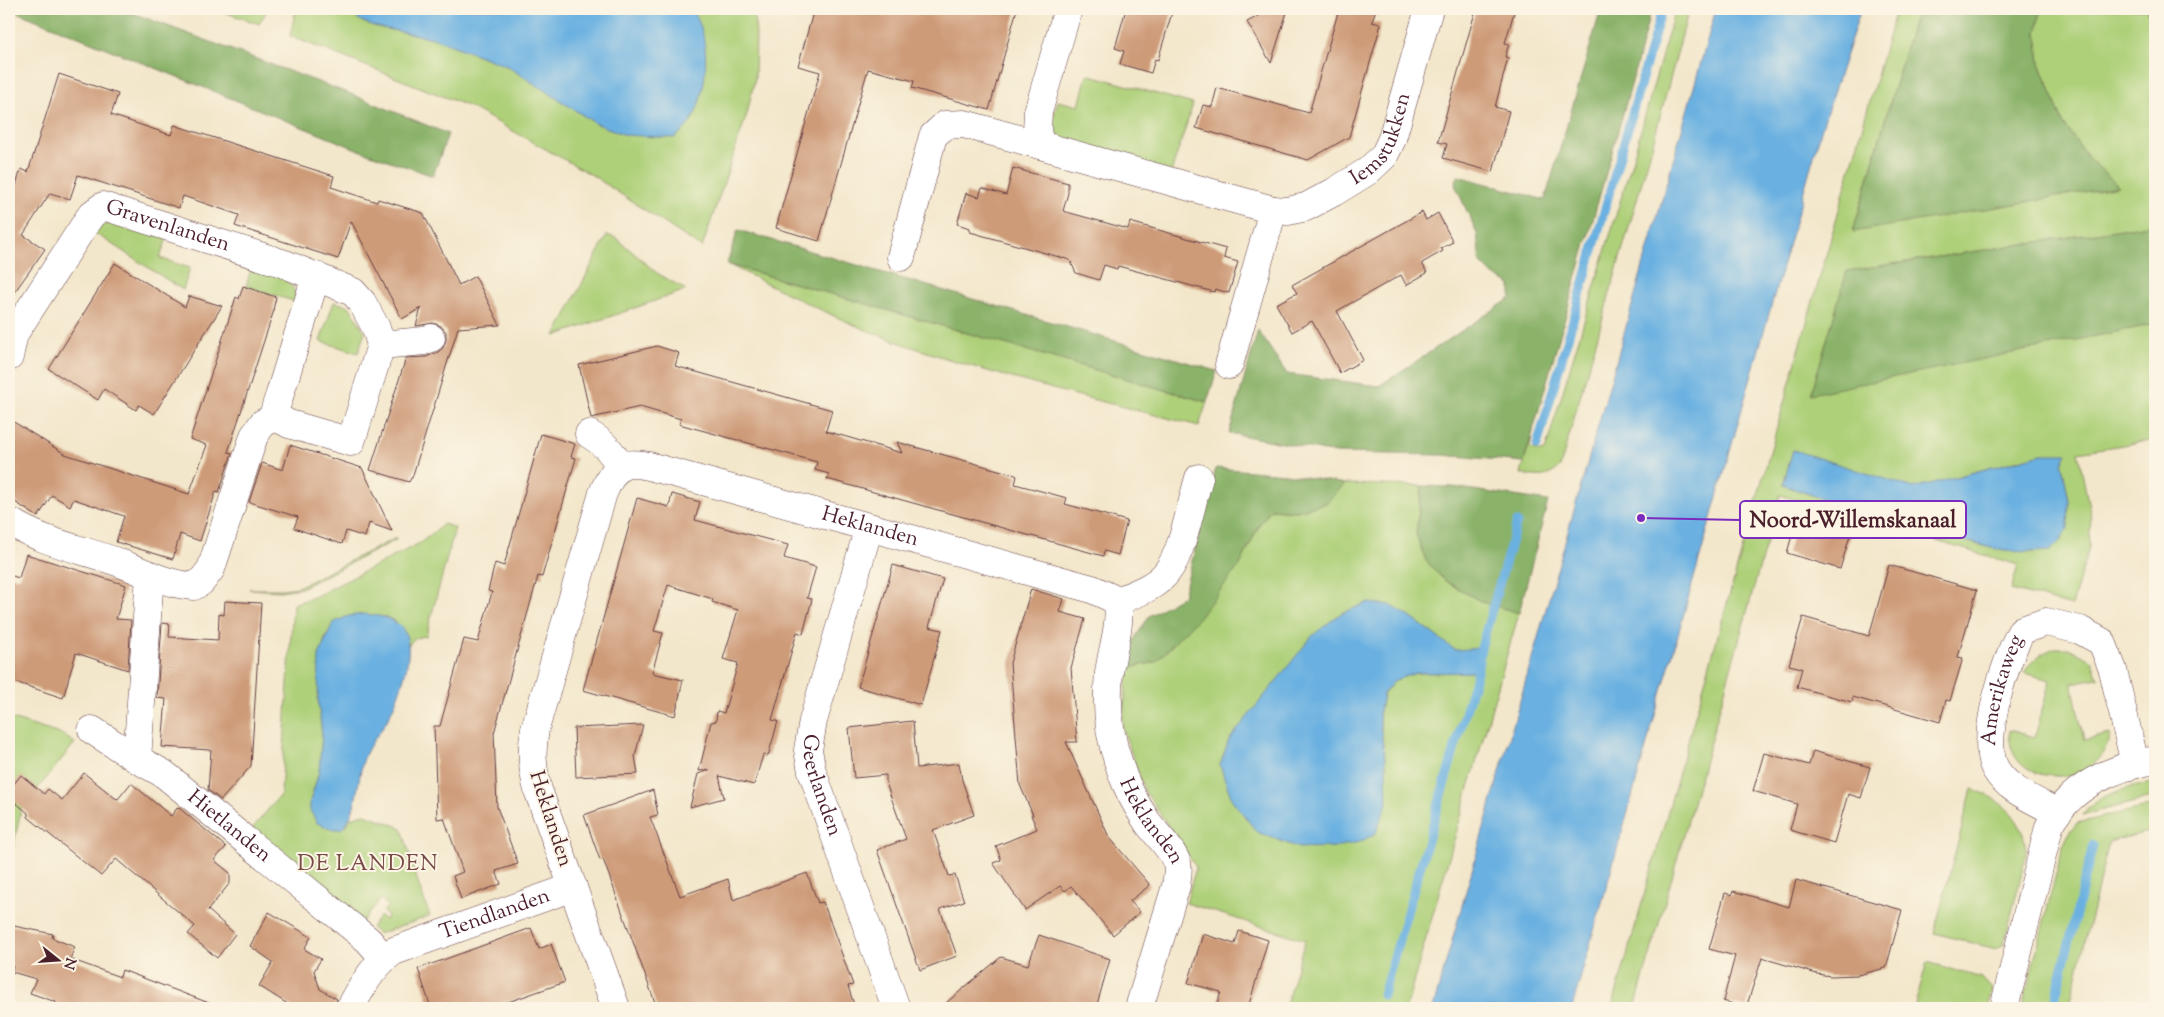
<svg xmlns="http://www.w3.org/2000/svg" width="2164" height="1017" viewBox="0 0 2164 1017" font-family="'Sorts Mill Goudy',serif">
	<rect width="100%" height="100%" fill="#fcf5e5"/>
	<filter id="ink" filterUnits="userSpaceOnUse"><feTurbulence type="fractalNoise" baseFrequency=".02" numOctaves="2"/><feDisplacementMap in="SourceGraphic" scale="10" xChannelSelector="R" yChannelSelector="G"/><feConvolveMatrix kernelMatrix="1 2 1 2 8 2 1 2 1" color-interpolation-filters="sRGB"/></filter>
	<filter id="wash" filterUnits="userSpaceOnUse"><feTurbulence type="fractalNoise" baseFrequency=".0096" numOctaves="4" result="noise"/><feDisplacementMap in="SourceGraphic" scale="20" xChannelSelector="R" yChannelSelector="G"/><feGaussianBlur stdDeviation="1.12" result="paint"/><feColorMatrix in="noise" values="0 0 0 0 0 0 0 0 0 0 0 0 0 0 0 0 0 1.4 0 .05"/><feComposite in="paint" operator="in"/></filter>
	<g filter="url(#wash)">
		<rect width="100%" height="100%" fill="#f3e7cb"/>
		<path fill="#aed079" stroke="#7c7852" fill-rule="evenodd" d="M215 9H268L259 24Z
			M296 9H344L363 22 377 27 433 38 507 66 595 123 626 135 696 14 691 9H753L756 33 755 78 747 114 702 248 592 175 470 107 290 36Z
			M1675 9H1689L1650 154 1560 467C1548 479 1537 477 1521 474L1533 430 1530 448 1540 452 1545 451 1632 162Z
			M1896 9H1917L1853 231 2119 186 2087 157 2063 123 2040 63 2037 33 2041 9H2146L2155 31V224L1847 271 1812 393 2155 324V440L2078 452 2091 517 2089 547 2072 606 2011 590 2018 565 1780 495 1635 1008H1612ZM1793 451 1914 488 2042 454 2049 455 2062 464 2069 501 2004 551 1893 523 1783 485Z
			M1087 74 1193 104 1171 173 1060 143C1049 125 1052 120 1058 101L1079 106Z
			M116 223 167 238 160 258 190 268 183 290 93 232 102 225Z
			M607 235 616 238 657 273 686 290 555 336Z
			M727 264 1207 402 1199 426C1089 398 977 373 871 332 822 312 775 287 727 264Z
			M252 266C272 273 296 276 296 302L246 286Z
			M334 302 349 306 365 332 358 353 320 341Z
			M1345 484 1422 486 1416 534 1426 561 1445 581 1483 602 1519 613 1406 1008H1285L1305 940 1186 903 1196 867 1144 790 1122 726 1128 668 1156 662 1240 565 1259 525 1271 509 1297 511 1326 503ZM1390 605C1422 624 1450 645 1476 672L1416 673 1395 680 1383 695 1379 716 1386 766 1340 614Z
			M444 524 455 528 426 636C416 637 412 639 407 648 407 635 400 621 386 617 377 615 344 622 333 623L324 641 318 699 322 735 319 772 310 802 346 826 350 818 365 814 402 828 419 886 430 916 379 934 371 928 380 916 385 920 388 916 383 912 388 906 381 899 363 921 251 830 281 794 293 604 314 597 420 543Z
			M396 538V540L301 588 280 591 249 589H282L298 587Z
			M2055 648H2069L2092 661 2098 678 2072 683 2084 740 2110 734C2109 750 2091 770 2077 774 2071 777 2064 776 2058 776 2028 776 2009 762 2009 730L2035 737 2050 680 2024 673C2032 659 2040 654 2055 648Z
			M9 718 63 735 75 743 21 809 9 870Z
			M2155 782V797L2083 815C2098 792 2130 788 2155 782Z
			M1972 789C2003 799 2027 821 2026 856L2004 944 1996 949 1934 933Z
			M2155 805V830L2109 842 2069 1008H2022L2063 846 2070 831 2077 823Z
			M1927 962 1982 978 1992 989 1988 1008H1914Z"/>
		<path fill="#8ab269" stroke="#6a684a" d="M9 9H122L356 96 448 134 433 176 359 150Z
			M1601 9H1651L1632 82 1524 462 1442 455 1336 453 1229 433 1258 330 1287 374 1379 386 1511 298V285L1493 275 1480 262 1477 233 1455 185 1458 176 1545 200Z
			M1917 9H2041L2037 33 2040 63 2063 123 2087 157 2119 186 1853 232Z
			M2146 9H2155V31Z
			M2155 224V324L1811 394 1847 271Z
			M738 230 1217 371 1207 402 727 264Z
			M1216 468 1286 474 1345 484 1326 503 1297 511 1271 509 1259 525 1240 565 1200 616 1156 662 1128 668 1130 646 1149 616 1183 596Z
			M1422 486 1453 487 1548 501 1519 613 1482 602 1445 581 1426 561 1416 534Z"/>
		<path fill="#6bb1e1" stroke="#5a6886" d="M344 9H691C714 35 708 103 686 128 682 132 678 135 674 138L626 135 595 123 507 66 433 38 377 27 363 22Z
			M1716 9H1861L1822 127 1572 1008H1433Z
			M1793 450 1914 488 2042 454H2067L2062 464 2069 501 2068 528 2060 541 2050 551 2029 552 2004 551 1893 523 1783 485Z
			M1367 603 1390 605 1410 617 1455 650 1481 648 1477 672 1416 673 1395 680 1383 694 1379 716 1386 766 1387 803 1376 833 1360 842 1334 847 1299 848 1257 832 1232 800 1220 765 1229 740 1313 635 1340 614Z
			M363 614C380 615 402 619 407 638 413 662 397 702 386 722 379 734 369 744 364 758 357 778 358 816 341 829H332L317 823 310 810V802L319 772 322 735 318 699 319 655 333 623 348 616Z"/>
		<g fill="none" stroke-linecap="round" stroke-linejoin="round">
			<path stroke="#6bb1e1" stroke-width="9" d="M1537 446 1662 9
				M1383 995 1477 672 1481 648 1517 522
				M2053 1008 2093 845"/>
		</g>
		<g id="blocks">
			<path fill="#ce9b79" d="M814 9H1017L989 110 912 88 914 81 868 69 819 241 776 228 820 72 798 66Z
				M1126 9H1173L1158 60 1155 59 1151 73 1120 64 1124 51 1115 48Z
				M1272 9H1288L1271 63 1247 22Z
				M1339 9H1376L1372 22 1381 24 1349 137 1308 160 1196 128 1203 105 1212 107 1217 88 1309 113Z
				M1476 9H1515L1505 43 1509 44 1505 57 1508 58 1495 107 1509 111 1493 172 1443 158 1447 144 1438 142Z
				M59 74 118 94 111 115 171 135 174 125 334 176 331 187 377 202 378 199 423 213 459 285 475 276 500 325 458 328 412 478H411L409 482 370 470 406 358 426 357 438 352 443 348 446 340V332L441 326 433 323 416 326 421 308 402 319 351 221 338 259 235 226 239 215 183 196 179 208 78 175 70 199 50 193 23 235 45 249 9 300V207L21 169 28 172Z
				M1013 168 1068 183V193L1063 211 1128 229 1130 222 1226 249 1224 258 1238 262 1229 293 1215 289 1214 292 1118 266 1117 269 1104 265 1099 280 1076 273 1070 260 970 232V228L957 224 966 193 979 197 982 188 1006 195Z
				M1422 212 1426 220 1438 213 1453 242 1441 248 1443 251 1422 263 1427 273 1406 285 1401 275 1337 311 1363 360 1340 373 1312 321 1292 332 1276 304 1297 293 1292 285Z
				M115 263 185 307 189 296 222 306 154 414 139 405 136 410 104 389 98 400 49 369Z
				M243 286 276 297 273 310H274L228 452 232 453 219 492 216 491 200 541 180 534 173 559 116 542 124 516 74 499 70 506 52 495 38 517 9 498V419L65 454 189 494 207 445 190 439 236 297 239 299Z
				M657 346 679 353 675 366 832 410 826 431 902 453 897 442 1013 474 1017 476 1015 484 1067 498 1065 504 1127 521 1118 555 1104 551 1103 556 827 479 829 474 815 470 817 462 679 424 681 419 640 407 591 418 579 365Z
				M541 434 575 444 571 457 576 458 542 577 538 576 494 733 497 807 518 864 496 871 501 884 461 899 453 876 463 872 444 818 437 819 434 726H440L464 639 478 642 492 592 488 591 495 563 504 566Z
				M290 445 362 468 392 531 369 523 365 537 346 531 342 544 294 528 298 517 249 502 262 463 283 470Z
				M672 494 700 502 695 520 788 545 784 558 816 567 807 598 812 599 803 634 797 632 772 720 778 721 773 739 768 756 763 755 754 785 719 776 724 798 690 807 698 774 710 770 699 771 711 722 716 721 717 711 724 713 738 663 723 659 738 610 712 602 713 599 668 585 654 631 663 633 652 673 683 680 675 716 583 690 637 498 669 507Z
				M1798 514 1852 529 1840 569 1787 553Z
				M26 554 126 585 116 619 131 620 128 670 76 653 63 698 9 680V575L19 578Z
				M893 565 943 579 929 627 942 630 921 705 858 687Z
				M1889 565 1977 590 1958 657 1963 658 1950 701 1946 700 1940 722 1853 697 1852 702 1797 687 1802 668 1789 665 1803 617 1869 636Z
				M1031 589 1064 599 1060 612 1085 619 1071 668 1077 742H1066L1109 837 1150 885 1130 901 1140 912 1113 935 1071 886 1065 891 1060 886 1025 910 993 863 1001 860 996 846 1037 829 1031 815H1033L1020 785 1010 663Z
				M225 601 261 603 251 766 221 800 208 790 211 750 162 747 166 699 157 698 162 623 170 624 169 637 218 640 219 614 224 615Z
				M913 721 917 768 959 763 962 780 974 815 933 830 949 876 955 875 964 901 940 909 957 956 920 970 877 850 906 839 886 783V775L854 778 849 728Z
				M643 725 635 756 638 774 576 777 574 728Z
				M1813 751 1870 767 1861 798 1848 794 1834 843 1790 830 1797 804 1753 791 1764 753 1809 765Z
				M84 773 115 798 118 799 131 783 171 816 178 807 226 847 214 860 230 873V883L208 910 235 934 217 958 188 934 195 926 116 859 101 876 28 817V813L9 797V790L21 775 44 794 48 789 62 800Z
				M653 790 658 815 650 817 680 896 728 879 733 900 807 873 818 903 823 902 829 918 853 985 848 986 855 1008H657L603 859 600 860 584 815Z
				M1796 880 1902 910 1886 968 1858 975 1831 976 1817 974 1762 958 1746 1008 1723 1001 1735 956 1709 949 1725 893 1732 895 1733 891 1789 907Z
				M269 912 311 937 304 949 321 959 314 971 320 989 337 999 334 1008H294L259 986 273 962 250 946Z
				M9 925 53 934 52 938 75 947 70 959 120 977 122 970 217 1006V1008H53L56 1002 30 993 36 979 12 972 13 966 9 965Z
				M531 928 539 949 551 944 565 982 491 1008H431L418 969Z
				M1239 931 1268 940 1248 1008H1216L1221 992 1188 983 1203 934 1235 944Z
				M1039 935 1110 959 1096 1008H940L1001 957 1028 965Z"/>
		</g>
	</g>
	<g filter="url(#ink)">
		<use href="#blocks" fill-opacity="0" stroke="#633d43" stroke-width="1"/>
		<g fill="none" stroke-linecap="round" stroke-linejoin="round">
			<g stroke="#633d43" stroke-width="29">
				<g id="minor">
					<path d="M1068 9 1038 112 1037 130 1040 145 1273 210 1229 365"/>
					<path id="s1" d="M1273 210 1288 211 1306 207 1334 192 1368 171 1384 156 1392 139 1429 9"/>
					<path d="M901 257 933 136 945 125 964 124 1040 145"/>
					<path d="M381 345 424 341 431 338"/>
					<path id="s2" d="M9 357 14 334 87 221 92 214 103 206 285 264 353 292 362 302 376 328 381 345 351 442 289 424 276 417"/>
					<path d="M276 417 275 409 279 397 316 276"/>
					<path d="M589 434C603 442 612 451 620 466"/>
					<path d="M9 521C43 543 83 549 120 563 144 572 168 585 194 586L201 582 211 569 254 436 263 423 276 417"/>
					<path id="s3" d="M869 527 813 721 808 750 812 771 896 1008"/>
					<path id="s4" d="M1118 601C1121 627 1112 649 1109 673 1106 703 1109 736 1119 764 1125 785 1136 805 1148 823 1157 835 1172 849 1177 863 1179 871 1177 878 1176 886L1139 1008"/>
					<path id="s5" d="M92 730 137 759 164 774 368 940 384 958"/>
					<path d="M137 759 150 575"/>
					<path id="s6" d="M2056 812C2036 801 2008 790 1996 770 1978 741 2006 658 2022 630L2046 622 2080 630 2102 642 2113 670 2135 764"/>
					<path id="s7" d="M350 1008C362 987 373 965 394 951L573 887"/>
					<path id="s8" d="M616 1008 538 790C532 768 531 751 535 729L603 493C614 468 620 460 649 466L1092 589 1118 601C1134 594 1156 587 1167 572 1183 552 1191 504 1199 478"/>
					<path d="M2004 1008 2049 827C2068 787 2113 767 2155 760"/>
				</g>
			</g>
			<use href="#minor" stroke="#fff" stroke-width="28"/>
		</g>
	</g>
	<g text-anchor="middle" dominant-baseline="central" stroke-width="4" stroke-linejoin="round" paint-order="stroke">
		<g font-size="21" fill="#4a1f2b" stroke="#fcf5e5">
			<text stroke="none"><textPath href="#s1" startOffset="140">Iemstukken</textPath></text>
			<text stroke="none"><textPath href="#s2" startOffset="248">Gravenlanden</textPath></text>
			<text stroke="none"><textPath href="#s8" startOffset="829">Heklanden</textPath></text>
			<text stroke="none"><textPath href="#s6" startOffset="156">Amerikaweg</textPath></text>
			<text stroke="none"><textPath href="#s3" startOffset="268">Geerlanden</textPath></text>
			<text transform="translate(550 819) rotate(72)">Heklanden</text>
			<text stroke="none"><textPath href="#s4" startOffset="231">Heklanden</textPath></text>
			<text stroke="none"><textPath href="#s5" startOffset="168">Hietlanden</textPath></text>
			<text stroke="none"><textPath href="#s7" startOffset="180">Tiendlanden</textPath></text>
		</g>
		<g font-size="22" letter-spacing="1" fill="#784a46" stroke="#fcf5e5">
			<text x="368" y="865">DE LANDEN</text>
		</g>
	</g>
	<path fill="none" stroke="#7b2cbf" stroke-width="2" d="M1641 518L1740 520"/>
	<circle fill="#7b2cbf" stroke="#fcf5e5" stroke-width="2" cx="1641" cy="518" r="5"/>
	<rect fill="#fcf5e5" stroke="#7b2cbf" stroke-width="2" x="1740" y="501" width="226" height="37" rx="5"/>
	<g font-size="22" text-anchor="middle" font-weight="bold" fill="#4a1f2b">
		<text x="1853" y="527">Noord-Willemskanaal</text>
	</g>
	<rect width="2164" height="1017" fill="none" stroke="#fcf5e5" stroke-width="30"/>
	<g transform="translate(58 960) rotate(107)" stroke="#fcf5e5" stroke-width="4" paint-order="stroke">
	<path d="M0-4L9 19L0 12L-9 19Z" fill="#4a1f2b"/>
	<text y="-8" font-size="14" font-weight="bold" text-anchor="middle" fill="#4a1f2b">N</text>
	</g>
</svg>
